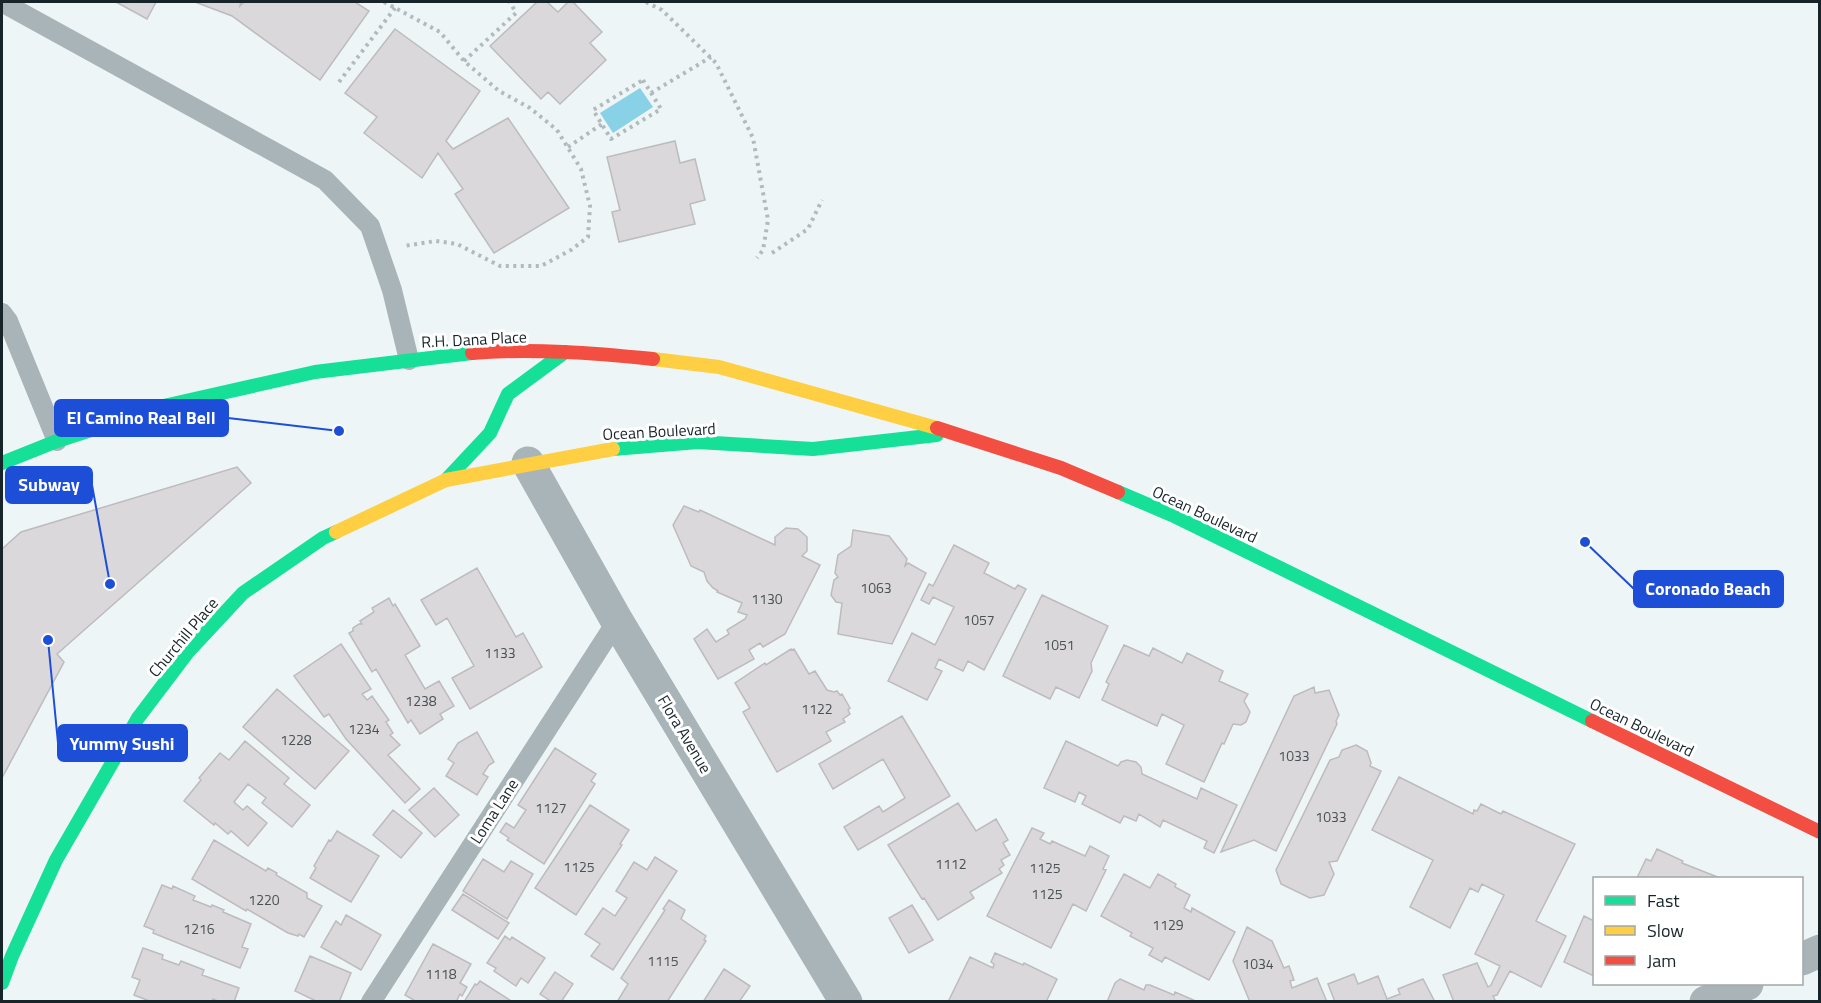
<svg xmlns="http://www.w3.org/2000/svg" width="1821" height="1003" viewBox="0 0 1821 1003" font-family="'Titillium Web',sans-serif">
	<rect width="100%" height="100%" fill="#edf5f7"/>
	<path fill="#88d1e7" d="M640 88 653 107 613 133 600 113Z"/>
	<path fill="#dbd8db" stroke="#bdbbbd" stroke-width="1.5" d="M116 2H156L147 19Z
		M195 2H241L240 6 244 2H355L369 11 320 80 232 16Z
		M537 2H547L558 12 568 2H573L602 32 590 43 606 60 560 104 548 92 541 99 490 46Z
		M395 29 480 91 446 141 453 149 508 118 569 208 494 253 455 194 463 189 438 153 422 178 364 133 377 117 345 93Z
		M675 141 680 163 695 159 705 200 690 204 695 224 619 242 612 212 620 210 607 157Z
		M237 467 251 483 57 654 64 662 2 778V549L21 532Z
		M684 506 699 512 700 510 775 545V537L786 528 798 529 807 537V551L802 556 820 565 785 634 763 647 760 643 749 650 754 659 718 679 694 639 707 629 716 642 729 634 727 630 745 619 747 615 738 612 742 603 717 592 718 591 713 588 707 581 704 572 691 566 673 525Z
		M853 530 889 536 907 559 905 566 908 563 926 573 892 644 838 634 842 603 836 602 831 595 834 580 838 577 835 573 838 555 851 546Z
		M954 545 989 563 984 573 1015 589 1018 585 1026 589 984 670 968 661 963 671 939 659 935 668 942 671 927 700 888 681 912 633 935 645 954 607 933 597 929 604 921 600 929 584 933 586Z
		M477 568 516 637 523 633 542 667 470 709 452 678 474 666 447 618 436 625 421 600Z
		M1042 595 1108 626 1091 663 1092 671 1079 698 1056 687 1050 699 1003 676Z
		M389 598 393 606 395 604 420 646 405 655 425 689 439 681 454 706 440 714 443 719 420 734 411 720 408 723 376 669 372 672 349 633 353 631V628L359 624H362L360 621 374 612 372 608Z
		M341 644 371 689 362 694 367 700 372 696 389 720 386 722 393 733 390 735 400 745 388 755 420 789 405 803 346 739 329 714 324 717 294 676Z
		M1124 645 1149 656 1153 648 1182 663 1187 653 1223 671 1219 681 1248 694 1244 701 1250 712 1246 722 1241 725 1233 724 1224 744 1222 743 1204 782 1166 764 1184 725 1162 714 1157 726 1102 700 1109 684 1106 682Z
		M791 649 792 650 794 649 809 674 815 671 827 690 834 692 837 691 840 695 842 694 850 708 848 710 850 714 843 719 845 722 826 732 831 741 777 772 743 712 750 708 735 683 765 663 766 665Z
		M1314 687 1315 693 1329 690 1339 715 1336 721 1337 724 1276 851 1254 840 1221 852 1294 696Z
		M277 689 349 751 315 789 243 727Z
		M902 716 950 796 858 850 844 827 879 806 883 812 905 798 883 759 833 789 819 764Z
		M477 732 494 762 489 765 483 774 488 777 477 795 446 776 454 763 448 759 458 743Z
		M245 741 289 778 284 784 310 805 292 827 262 803 266 798 248 784 234 802 243 810 247 806 267 823 248 846 231 831 228 834 215 823 214 825 184 801 201 780 199 778 220 753 229 760Z
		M1066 741 1118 766 1121 762 1127 760 1136 762 1141 767 1142 774 1197 799 1201 788 1237 805 1214 853 1204 848 1207 841 1163 820 1160 827 1139 814 1136 821 1124 816 1120 823 1082 804 1086 796 1079 792 1075 802 1044 788Z
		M1356 745 1367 751 1371 763 1370 766 1381 771 1337 861 1329 862 1334 874 1324 895 1310 898 1281 884 1276 870 1330 760 1339 757 1342 750Z
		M555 748 596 774 591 781 595 784 544 864 507 840 509 838 500 832 506 823 514 828 526 810 518 805Z
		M1399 777 1473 814 1474 810 1477 811 1481 804 1501 814 1503 811 1575 844 1536 921 1566 936 1541 987 1510 971 1497 995 1493 996 1496 1002H1454L1443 975 1477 963 1488 987 1491 985 1500 966 1475 954 1504 895 1482 884 1478 892 1470 888 1450 928 1410 907 1433 860 1372 830Z
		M434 788 459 815 435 837 409 810Z
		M958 803 976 831 996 819 1008 840 1003 843 1010 855 1001 860 1004 865 999 869 1002 873 970 892 974 898 938 920 924 898 922 899 888 845Z
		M590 805 629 830 620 844 622 845 576 915 535 888Z
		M393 810 422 833 401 858 373 835Z
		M1032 828 1044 833 1040 839 1050 844 1052 841 1085 856 1090 846 1109 856 1103 869 1106 870 1086 911 1073 904 1051 948 987 916Z
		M337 831 379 856 351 902 310 878 316 868 314 866 329 840 331 841Z
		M214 840 266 871 268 868 277 873 276 875 307 893V898L322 906 304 937 299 934 298 936 288 933 247 909 246 911 192 879Z
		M1657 849 1683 861 1682 863 1720 878H1637L1646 859 1651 861Z
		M655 857 677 871 613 970 591 956 600 944 585 934 603 908 615 916 627 898 616 891 634 862 647 870Z
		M483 859 504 872 511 861 533 874 507 919 463 891Z
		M1124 874 1150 888 1158 874 1176 884 1175 887 1190 895 1184 908 1191 912 1192 908 1235 932 1209 980 1165 957 1162 962 1149 955 1153 948 1130 936 1132 933 1101 916Z
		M162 885 172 889 173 886 195 896 193 900 211 907 212 905 224 910 223 912 251 924 242 947 248 949 240 968 153 933 154 930 144 926Z
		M463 894 509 923 498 939 452 910Z
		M669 900 685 910 681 919 706 936 704 940 706 941 667 1002H617L628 984 621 978 665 910 663 909Z
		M912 905 933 940 909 953 889 918Z
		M346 915 381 935 361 970 321 947 336 921 341 925Z
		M1584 916 1594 921V976L1564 962Z
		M1247 927 1272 941 1284 968 1289 966 1294 980 1290 981 1292 988 1317 978 1327 1002H1250L1233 961Z
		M505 936 510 940 512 937 545 958 528 983 521 978 516 986 494 971 496 968 487 963Z
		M433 944 471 964 460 983 467 987 462 996 460 994 456 1002H417L405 995Z
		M143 948 163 955 162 959 179 965 181 961 204 970 202 975 239 988 234 1002H220L213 999 212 1002H152L134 995 140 980 132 977Z
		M995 953 1023 965 1024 963 1057 979 1046 1002H948L970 957 993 968 994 964 991 962Z
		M310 956 351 973 339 1002H318L295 991Z
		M724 969 750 986 739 1002H703Z
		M555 972 573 984 561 1002H552L540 994Z
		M1354 974 1358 984 1378 976 1387 999 1400 994 1398 989 1423 979 1435 1002H1335L1328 984Z
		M1120 979 1144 990 1146 985H1150L1174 995 1175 992 1198 1002H1107L1115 983Z
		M480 981 513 1002H464L475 984 477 985Z"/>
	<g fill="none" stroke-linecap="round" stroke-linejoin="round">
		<path stroke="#b1babc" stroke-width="4" stroke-dasharray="3 4.5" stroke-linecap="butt" d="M384 2 440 32 464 61 499 91 530 108 557 130 581 169 590 206 588 237 571 250 541 266H500L457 244 436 241 404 246
			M646 2 662 10 716 63 753 138 768 220 763 250 757 258
			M464 61 516 13 510 2
			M643 80 661 109 611 139 593 110Z
			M339 82 395 8
			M651 93 711 57
			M568 147 602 124
			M772 253 808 229 822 200"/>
		<path stroke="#a8b4b8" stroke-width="20" d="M7 5 325 180 370 226 392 290 409 360
			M2 313 8 321 57 441
			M371 1002 617 621"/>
		<path stroke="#a8b4b8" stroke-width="33" d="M528 463 617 621 846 1002
			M1802 959 1820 951
			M1706 1002 1747 984"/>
		<path stroke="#16e098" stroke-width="14" d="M613 449 698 442 813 449 937 435
			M2 463 57 441 168 405 315 372 472 353
			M446 480 490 433 508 394 565 352
			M1118 492 1172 515 1592 721
			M2 983 12 956 56 860 138 718 188 652 243 593 323 538 336 532"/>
		<path stroke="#ffcf43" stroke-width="14" d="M653 359 719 367 937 428
			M336 532 446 480 613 449"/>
		<path stroke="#f24e42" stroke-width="14" d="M472 353C532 348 594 353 653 359
			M937 428 1061 468 1118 492
			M1592 721 1820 832"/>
	</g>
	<g text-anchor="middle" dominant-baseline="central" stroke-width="6" stroke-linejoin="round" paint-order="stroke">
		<g font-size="14" fill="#485156">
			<text x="876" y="587">1063</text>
			<text x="767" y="598">1130</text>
			<text x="979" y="619">1057</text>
			<text x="1059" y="644">1051</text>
			<text x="500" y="652">1133</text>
			<text x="421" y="700">1238</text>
			<text x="817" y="708">1122</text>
			<text x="364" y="728">1234</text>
			<text x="296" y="739">1228</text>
			<text x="1294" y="755">1033</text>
			<text x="551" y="807">1127</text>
			<text x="1331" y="816">1033</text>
			<text x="951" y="863">1112</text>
			<text x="579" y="866">1125</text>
			<text x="1045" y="867">1125</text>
			<text x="1047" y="893">1125</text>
			<text x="264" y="899">1220</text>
			<text x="1168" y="924">1129</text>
			<text x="199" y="928">1216</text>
			<text x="663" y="960">1115</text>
			<text x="1258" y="963">1034</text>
			<text x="441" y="973">1118</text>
		</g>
		<g font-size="16" fill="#172429" stroke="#fff">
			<text transform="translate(474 339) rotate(-3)">R.H. Dana Place</text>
			<text transform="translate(659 431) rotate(-3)">Ocean Boulevard</text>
			<text transform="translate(1205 514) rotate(25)">Ocean Boulevard</text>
			<text transform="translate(183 637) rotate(-50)">Churchill Place</text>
			<text transform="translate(1642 727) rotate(26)">Ocean Boulevard</text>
			<text transform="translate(685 734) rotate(59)">Flora Avenue</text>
			<text transform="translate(494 811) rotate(-57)">Loma Lane</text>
		</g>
	</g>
	<path fill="none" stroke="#1d4ed8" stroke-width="2" d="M339 431L228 418M110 584L92 485M1585 542L1634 589M48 640L58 743"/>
	<g fill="#1d4ed8" stroke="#fff" stroke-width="2">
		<circle cx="339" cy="431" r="6"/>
		<circle cx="110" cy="584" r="6"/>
		<circle cx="1585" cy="542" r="6"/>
		<circle cx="48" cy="640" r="6"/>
	</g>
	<g fill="#1d4ed8" stroke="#1d4ed8" stroke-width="2">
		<rect x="55" y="400" width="173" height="36" rx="6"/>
		<rect x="6" y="467" width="86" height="36" rx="6"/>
		<rect x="1634" y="571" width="149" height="36" rx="6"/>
		<rect x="58" y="725" width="129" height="36" rx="6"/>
	</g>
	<g font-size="18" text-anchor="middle" font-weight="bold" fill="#fff">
		<text x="141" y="424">El Camino Real Bell</text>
		<text x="49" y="491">Subway</text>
		<text x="1708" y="595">Coronado Beach</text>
		<text x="122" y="750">Yummy Sushi</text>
	</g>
	<rect width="1821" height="1003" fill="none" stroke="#172429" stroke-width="6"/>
	<rect x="1593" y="877" width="210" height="108" fill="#ffffff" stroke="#a2a7a9" stroke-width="1.5"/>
	<rect x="1605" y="896" width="30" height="9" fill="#16e098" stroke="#a2a7a9" stroke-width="1.5"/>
	<text x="1647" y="907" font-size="18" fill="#172429">Fast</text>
	<rect x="1605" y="926" width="30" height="9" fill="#ffcf43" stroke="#a2a7a9" stroke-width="1.5"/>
	<text x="1647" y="937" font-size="18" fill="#172429">Slow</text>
	<rect x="1605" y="956" width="30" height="9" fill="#f24e42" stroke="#a2a7a9" stroke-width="1.5"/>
	<text x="1647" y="967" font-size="18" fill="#172429">Jam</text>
</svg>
